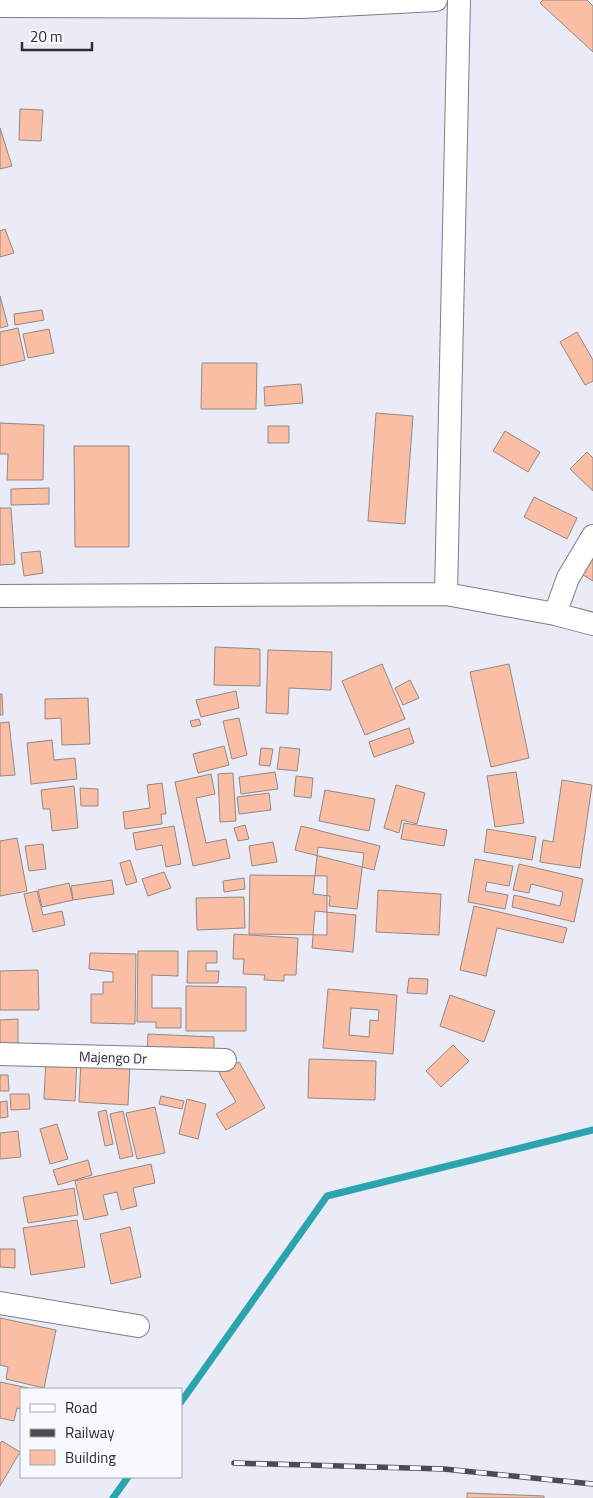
<svg xmlns="http://www.w3.org/2000/svg" width="593" height="1498" viewBox="0 0 593 1498" font-family="'Titillium Web',sans-serif">
	<rect width="100%" height="100%" fill="#eaebf7"/>
	<g fill="none" stroke-linecap="round" stroke-linejoin="round">
		<path stroke="#2aa5af" stroke-width="7" d="M181 1402 327 1196 593 1130
			M113 1498 128 1477"/>
	</g>
	<path fill="#f9bea4" stroke="#948984" fill-rule="evenodd" d="M543 0H587L593 6V52L540 3Z
		M20 109 43 110 41 141 19 140Z
		M0 128 12 166 0 169Z
		M5 229 14 253 0 257V231Z
		M0 296 8 326 0 328Z
		M42 310 44 320 15 325 14 314Z
		M18 328 25 360 0 366V332Z
		M49 329 54 353 28 358 23 334Z
		M577 332 593 360V381L585 385 560 342Z
		M202 363H257L256 409H201Z
		M301 384 303 403 265 406 264 387Z
		M376 413 413 416 405 524 368 521Z
		M0 423 44 425 43 480H7L8 454H0Z
		M268 426H289V443H268Z
		M505 431 540 452 528 472 493 451Z
		M74 446H129V547H75Z
		M587 452 593 458V491L570 469Z
		M49 488V504L11 505V489Z
		M534 497 577 518 567 539 524 517Z
		M0 508H11L15 564 0 565Z
		M40 551 43 573 24 576 21 553Z
		M593 553V581L580 573Z
		M215 647 260 649V686L214 685Z
		M268 650 332 652 331 690 289 688 288 714 266 713Z
		M382 664 405 719 365 735 342 681Z
		M509 664 529 758 491 767 470 672Z
		M410 680 419 698 403 705 395 688Z
		M236 691 239 708 201 717 196 700Z
		M0 694H2L3 715H0Z
		M88 698 90 744 62 745 61 718 45 719V699Z
		M239 718 247 755 232 759 223 721Z
		M199 719 201 725 192 727 190 721Z
		M9 722 15 775 0 776V723Z
		M409 728 414 743 374 757 369 742Z
		M52 740 54 760 75 758 77 779 31 784 27 743Z
		M224 746 229 765 198 773 193 754Z
		M280 747 300 749 297 771 277 769Z
		M261 748 273 749 270 766 259 765Z
		M275 772 278 789 241 794 239 777Z
		M516 772 524 823 495 827 487 776Z
		M233 773 236 821 220 822 218 774Z
		M211 774 215 794 196 798 206 843 226 839 230 858 193 866 175 782Z
		M296 776 313 778 311 798 294 796Z
		M562 780 592 785 580 868 540 862 543 840 553 842Z
		M162 783 166 814H161L162 824 125 829 123 812 150 808 147 785Z
		M396 785 425 793 417 824 402 820 399 833 384 828Z
		M74 786 78 828 52 831 50 809H43L41 790Z
		M80 788 98 789V806H81Z
		M325 790 375 799 369 831 319 821Z
		M269 793 271 810 239 814 237 797Z
		M404 823 447 830 444 846 401 839Z
		M245 825 249 839 238 841 234 828Z
		M174 826 181 864 166 867 162 845 136 850 133 833Z
		M301 826 380 846 374 870 295 850Z
		M487 829 536 837 532 860 484 852Z
		M17 838 27 891 0 896V841Z
		M273 842 277 862 252 866 249 846Z
		M43 844 46 869 29 871 25 846Z
		M318 847 364 853 357 909 329 906 330 896 313 894Z
		M475 859 513 866 509 886 487 882 485 891 508 895 505 909 468 902Z
		M130 860 137 882 126 885 120 863Z
		M519 864 583 879 574 922 512 907 514 895 560 906 563 892 531 884 529 893 513 890Z
		M164 872 171 888 148 896 142 879Z
		M250 875 327 876V935L249 934Z
		M244 878 245 889 224 892 223 881Z
		M112 880 114 894 73 900 71 886Z
		M69 883 73 900 42 907 38 890Z
		M378 890 441 894 439 935 376 932Z
		M37 891 43 915 62 911 65 925 33 932 24 894Z
		M244 897 245 928 197 930 196 898Z
		M474 906 567 928 563 943 497 928 486 976 460 970Z
		M315 911 356 915 353 952 312 948Z
		M234 934 298 938 296 975H284V981L264 980 265 975 243 974 244 959H233Z
		M138 951H178V976L152 975V1008H181V1028H156V1022H137Z
		M188 951H217V963H206V971H219L218 983H187Z
		M90 953 136 954 135 1024 91 1023V994H103V982H113V972L89 969Z
		M38 970 39 1010H0V971Z
		M409 978 428 979 427 994 407 993Z
		M186 986 246 987V1031H186Z
		M328 989 397 995 393 1054 323 1048ZM351 1008 379 1010 378 1021 370 1020 369 1037 349 1035Z
		M450 995 495 1011 484 1042 440 1026Z
		M18 1019V1045H0V1020Z
		M148 1034 214 1037V1058L147 1055Z
		M453 1045 469 1061 441 1087 426 1071Z
		M46 1058 77 1060 75 1101 44 1099Z
		M309 1059 376 1061 375 1100 308 1098Z
		M81 1060 130 1063 128 1105 79 1102Z
		M239 1062 265 1108 226 1130 216 1114 236 1102 219 1073Z
		M0 1075H8L9 1091H0Z
		M10 1094H29L30 1109 11 1110Z
		M161 1096 184 1101 182 1109 159 1104Z
		M187 1099 206 1104 198 1139 179 1134Z
		M7 1101 8 1117 0 1118V1102Z
		M155 1107 165 1153 137 1159 126 1113Z
		M106 1110 113 1144 105 1146 98 1112Z
		M123 1111 133 1156 120 1159 110 1114Z
		M57 1124 68 1159 50 1164 40 1129Z
		M18 1131 21 1157 0 1159V1133Z
		M88 1160 92 1175 58 1185 53 1170Z
		M151 1164 155 1183 133 1188 137 1206 121 1210 117 1192 103 1195 108 1215 84 1220 75 1181Z
		M74 1188 78 1215 28 1223 23 1197Z
		M77 1220 85 1267 31 1275 23 1228Z
		M130 1227 141 1277 111 1284 100 1234Z
		M0 1249H15V1268L0 1267Z
		M0 1318 56 1330 44 1388 6 1379 8 1367 0 1365Z
		M0 1382 28 1388 21 1389V1409L17 1408 14 1421 0 1418Z
		M2 1441 20 1452 0 1486V1444Z
		M467 1493 544 1496V1498H467Z"/>
	<g fill="none" stroke-linecap="round" stroke-linejoin="round">
		<g stroke="#7b7d87" stroke-width="24">
			<path id="minor" d="M0 6 302 7 436 0
				M446 594 459 0
				M0 596 446 594 555 614 593 624
				M555 614 568 578 593 536
				M0 1054 225 1060
				M0 1303 138 1326"/>
		</g>
		<use href="#minor" stroke="#fff" stroke-width="22"/>
		<g stroke="#4b4b52" stroke-width="5.5">
			<path id="rail" d="M234 1463 444 1469 593 1484"/>
		</g>
		<use href="#rail" stroke="#f8f9fe" stroke-width="4" stroke-dasharray="11" stroke-linecap="butt"/>
	</g>
	<g text-anchor="middle" dominant-baseline="central" stroke-width="4" stroke-linejoin="round" paint-order="stroke">
		<g font-size="14" fill="#2b2b30" stroke="#f8f9fe">
			<text transform="translate(113 1057) rotate(2)">Majengo Dr</text>
		</g>
	</g>
	<rect x="20" y="1388" width="162" height="90" fill="#f8f9fe" stroke="#a6a7ac"/>
	<rect x="30" y="1404" width="25" height="8" fill="#ffffff" stroke="#a6a7ac"/>
	<text x="65" y="1413" font-size="15" fill="#2b2b30">Road</text>
	<rect x="30" y="1429" width="25" height="8" fill="#4b4b52" stroke="#a6a7ac"/>
	<text x="65" y="1438" font-size="15" fill="#2b2b30">Railway</text>
	<rect x="30" y="1450" width="25" height="15" fill="#f9bea4" stroke="#a6a7ac"/>
	<text x="65" y="1463" font-size="15" fill="#2b2b30">Building</text>
	<path d="M22 42v8h70v-8" fill="none" stroke="#2b2b30" stroke-width="2.5"/>
	<text x="30" y="42" font-size="15" fill="#2b2b30" stroke="#f8f9fe" stroke-width="4" paint-order="stroke">20 m</text>
</svg>
